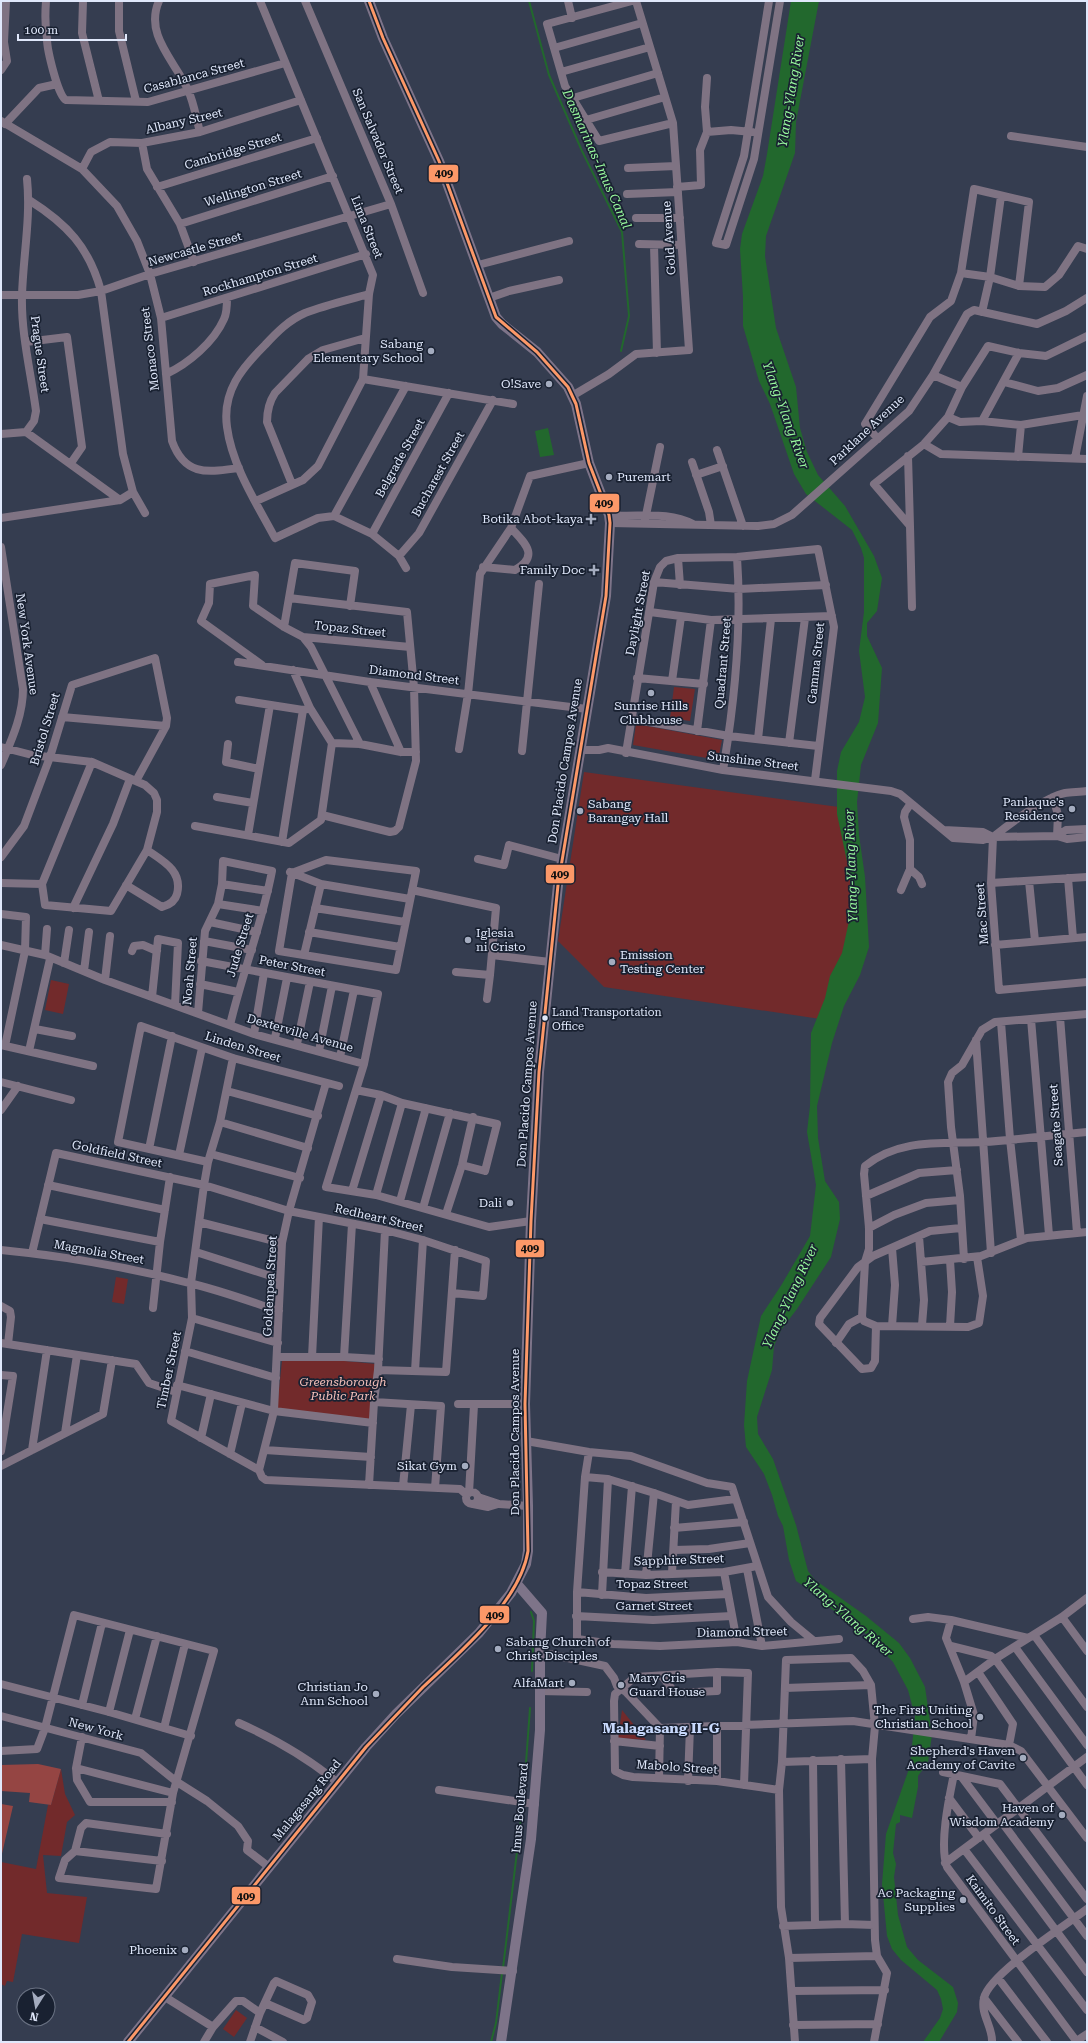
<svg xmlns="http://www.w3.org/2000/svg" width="1088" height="2043" viewBox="0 0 1088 2043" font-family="'Roboto Serif',serif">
	<rect width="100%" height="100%" fill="#353d50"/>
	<path fill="#722a2b" d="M674 687 695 689 690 721 670 718Z
		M636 724 722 740 718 760 633 745Z
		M584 772 846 808 861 928 834 1021 604 987 558 941Z
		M51 980 69 984 63 1014 45 1010Z
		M116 1277 128 1279 124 1304 112 1302Z
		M282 1361H345L376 1364 370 1420 277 1409Z
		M622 1710 646 1740 618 1738Z
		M61 1769 65 1794 75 1815 67 1822 61 1856 43 1855 47 1893 87 1897 79 1943 22 1934 13 1982 7 1981 5 1986 1 1984V1862L36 1869 48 1805H51Z
		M236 2010 247 2018 234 2037 223 2029Z"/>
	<path fill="#954543" d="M38 1764 61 1769 51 1805 29 1802 30 1793 1 1791V1765Z
		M1 1804 13 1806 1 1858Z"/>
	<path fill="#22682d" d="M791 1H819L796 122 795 153 766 236 765 256 776 328 796 387 800 428 807 452 818 475 845 506 874 556 882 578 877 611 867 623V636L882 668 878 723 861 765 857 802 859 835 865 877 869 947 860 975 844 1006 832 1043 817 1106 818 1138 825 1181 839 1202 840 1219 831 1257 797 1309 781 1330 774 1346 772 1370 757 1417 758 1434 773 1459 796 1525 808 1571 815 1580 866 1616 899 1643 910 1658 925 1687 932 1735 928 1762 918 1776V1787L912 1818 900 1815V1822L896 1824 893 1853 896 1864 894 1877 898 1915 907 1947 918 1960 953 1987 958 2003 957 2012 939 2042H923L940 2018 943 2009 941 1999 937 1990 901 1960 892 1949 887 1936 882 1884 886 1834 910 1766 915 1716 908 1690 893 1662 866 1634 826 1605 816 1594 796 1581 789 1560 783 1526 778 1516 772 1495 764 1474 746 1447 744 1425 747 1381 761 1316 782 1284 810 1236 816 1185 807 1132 810 1106 811 1033 825 998 830 976 842 953 849 921 850 908V876L837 814V771L841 752 859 722 865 697 859 651 864 612V558L861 548 852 530 806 494 794 474 770 404 759 381 743 326V297L740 249 742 234 763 176 767 154Z
		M548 428 554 455 540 457 535 431Z"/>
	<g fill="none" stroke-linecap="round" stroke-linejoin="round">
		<path stroke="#22682d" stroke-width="2" d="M529 1 549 75 582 151 622 232 629 316 621 351
			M531 1612 534 1621 532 1671
			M526 1763 530 1708
			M522 1798 524 1786
			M503 1968 522 1810
			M491 2042 496 2023 502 1973"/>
		<path stroke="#7f7383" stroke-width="8" d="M46 1C45 14 45 26 47 39 47 49 58 97 66 100L148 102 285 63
			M83 1 82 33 99 101
			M119 1V31L136 101
			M159 1C144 35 175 61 188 90 194 103 196 118 200 132
			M305 1 391 204 423 293
			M568 1 572 18
			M632 1 547 24 565 86 599 141 673 123
			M769 1 744 156 716 243 726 245 754 159 780 1
			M554 48 642 23
			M1 70 7 61 4 42 6 1
			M561 72 650 47
			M573 98 658 73
			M586 120 665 97
			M1 121 82 169 117 206 137 241 150 274 161 318 172 441C185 477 208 472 239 468
			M5 124 39 88 57 84
			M707 132 731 130 752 132
			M1011 136 1087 147
			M142 143 147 169 180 224 194 262
			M628 168 676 166
			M82 169 91 152 110 142 142 143 200 132 301 100
			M157 187 317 138
			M677 187 701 185 700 150 707 132 705 107 707 78
			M627 194 678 192
			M29 200C67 224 89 247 101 291L123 454 133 492 145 513
			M636 218H680
			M180 224 333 176
			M639 244 681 245
			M654 245 657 353
			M478 265 569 241
			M961 273 990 277 1019 286 1045 287 1059 275 1078 246 1087 249
			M369 294C348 300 326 305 305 313 289 320 277 332 265 345 242 368 222 391 227 427 232 466 257 504 275 538L318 518 334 516 372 534 399 556 406 568
			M1 295H78L101 291 150 274 391 204
			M489 298 509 291 559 280
			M982 312 990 277 1001 196
			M161 318 366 254
			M26 342 67 337 82 447 71 463
			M166 374C188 364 214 342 224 319 227 313 227 305 227 298
			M933 375 962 387 988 346 1019 353 1046 356 1087 336
			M363 379 513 404
			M1004 382 1038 391 1058 388 1087 375
			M572 396 609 374 636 354 689 350 673 123 636 1
			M948 417 960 422 982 421 1021 425 1083 415
			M982 421 1019 353
			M26 432 120 500
			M1 434 26 432 34 421 36 411C31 373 21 334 22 296 23 257 31 218 27 179
			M878 439 865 424 930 317 951 301 961 273 974 189 1029 202 1019 286
			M924 444 941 454 1087 459
			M717 450 743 526
			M908 456 910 526
			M1018 457 1021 425
			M1075 458 1087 396
			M692 462 709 512 711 525
			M696 475 723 466
			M292 484 267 422C267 411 269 402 275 393L308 359 323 350 365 338
			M256 501 303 480 318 466 363 379 369 294 373 275 260 1
			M609 515C637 518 667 510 693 524
			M334 516 406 386
			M1 518 120 500 133 492
			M645 520 660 447
			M610 523 758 526 774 524 792 515 909 411 933 375 967 314 974 310 1037 324 1066 311 1087 298
			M372 534 449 393
			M1 547 23 689C23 716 11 741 1 765
			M399 556 419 533 493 400
			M678 558 680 585
			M483 567 515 570C540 556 525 543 511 528
			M654 582 739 589 826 585
			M289 598 407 612 414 687 416 761 399 827 395 831 390 832 322 815
			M912 607 910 526 874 484 924 444 948 417 962 387
			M650 612 711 620 832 616
			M284 627 295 563 355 571 350 606
			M303 637 311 647 360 744
			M238 662 370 682 587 709
			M262 665 201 621 209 603 210 584 255 575 253 606 284 627 303 637 410 647
			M637 678 704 684
			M672 681 681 617
			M370 682 401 752
			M239 700 303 710 307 709
			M62 717 166 726
			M632 719 729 736 818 746
			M697 731 711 620
			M758 739 771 619
			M332 743 360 744 401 752H416
			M789 743 805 618
			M228 744 226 762 259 769
			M1 747 32 755 92 762 145 785 154 793 157 800V812L147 850 111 911 45 905 42 884
			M459 749 468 694 480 574 511 528 530 476 589 463
			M581 750H599L608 748 723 770 891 791 900 794 953 838 983 840 993 837 1057 836 1067 839 1087 837
			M522 751 539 584
			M626 753 654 582 660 567 666 561 678 558 737 557 818 549 834 627 815 780
			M723 770C735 700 742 628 737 557
			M217 797 253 803
			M1053 797 1058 815 1057 836
			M195 826 289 843 321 820 332 743 310 708 293 670
			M944 830 983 832 993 837
			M248 835 270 705
			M1057 836 1066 830 1087 829
			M993 837 991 883 999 990 1087 982
			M993 837C1009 824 1046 797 1065 793 1072 792 1080 792 1087 791
			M282 842 303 710
			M1 857 24 826 50 757 72 685 155 658 167 718 166 726 136 781
			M478 859 504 865 509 845 562 859
			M326 860 416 871 396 970 279 951 292 873Z
			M910 869 919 877 922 884
			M290 872 321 884 410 899
			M1068 878 1073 938
			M1029 881 1035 941
			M1 883 42 884
			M991 883 1087 877
			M42 884 92 762
			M222 884 268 891
			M126 885 162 907C169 905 175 902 177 894 183 871 163 861 147 850
			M412 890 496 908 490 975 456 972
			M901 890 910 869V840L904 817 905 812 911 803
			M218 904 263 911
			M73 908 113 824 130 779
			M315 908 405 922
			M1 914 26 917 25 951 5 1046
			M210 922 257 932
			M309 932 400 947
			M204 941 252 950
			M1 945 45 955 105 980 254 1034 364 1064
			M995 945 1087 937
			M132 951 134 946 143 945 157 951
			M45 955 47 929
			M304 955 321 884
			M492 955 550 962
			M201 961 378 994 364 1064 326 1187 376 1195 489 1227 531 1221
			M64 963 69 930
			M84 971 89 932
			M105 980 110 936
			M200 984 238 992
			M152 997 158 939 178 943 175 1005
			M487 999 490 975
			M198 1013 205 931 218 904 222 884 223 861 272 871C262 924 242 974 230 1025
			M1060 1017 1077 1233
			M1031 1019 1049 1235
			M1001 1022 1010 1139 1021 1240
			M35 1029 72 1036
			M254 1034 264 973
			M275 1038 287 978
			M976 1040 991 1253
			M297 1044 310 982
			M1 1045 93 1066
			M29 1051 50 959
			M319 1051 332 986
			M340 1057 354 990
			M233 1058 220 1122 208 1162 204 1185 191 1283 192 1318 171 1421 259 1470 262 1477 266 1480 460 1489 467 1495
			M1 1082 71 1100
			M356 1090 381 1095 402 1103 497 1124 485 1171 462 1165
			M227 1091 318 1116
			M1 1110 18 1086
			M220 1122 308 1148
			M149 1149 172 1036
			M211 1154 300 1178
			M179 1155 202 1048
			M208 1162 118 1142 141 1026 233 1058 339 1086
			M48 1185 165 1210
			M352 1191 381 1095
			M376 1195 402 1103
			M866 1196 919 1173 957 1170
			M400 1201 426 1108
			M423 1208 450 1113
			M446 1214 462 1165 473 1117
			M40 1219 160 1242
			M199 1222 282 1243
			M869 1228 894 1215 926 1203 960 1200
			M919 1236 924 1300 922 1325
			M892 1248 895 1285 892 1326
			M1 1250C64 1256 128 1267 189 1283 219 1290 249 1301 279 1311
			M196 1252 280 1279
			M32 1253 56 1153 204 1185 289 1211 385 1230 423 1240 486 1261 483 1296 452 1293
			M977 1257 983 1296 979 1323 968 1327 876 1326 864 1321 862 1317 865 1262 869 1249V1228L864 1174 865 1166C900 1138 942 1144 983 1142 1018 1140 1052 1135 1087 1132
			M964 1259 960 1196 951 1127 948 1082 952 1073 962 1065 982 1030 995 1022 1087 1014
			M950 1260 952 1292 950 1326
			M921 1262 981 1256 1027 1238 1087 1232
			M1 1306 10 1311 11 1317 8 1344
			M153 1308 160 1242 170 1177
			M192 1318 278 1343
			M876 1326 875 1361 871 1368 862 1369 819 1324 820 1318 858 1267 873 1256 930 1231 961 1228
			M1 1343 136 1364 149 1383 176 1392
			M836 1343 849 1324 862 1317
			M185 1351 276 1378
			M278 1357H344L379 1359
			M312 1357 319 1217
			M344 1357 352 1224
			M378 1370 446 1372 455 1250
			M415 1371 423 1240
			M1 1375 13 1376 1 1451
			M177 1385 274 1411 373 1423
			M374 1402 441 1406 435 1488
			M458 1404H525
			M65 1433 77 1355
			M201 1438 211 1394
			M526 1441 589 1452 631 1456 707 1483 732 1487 768 1597 791 1622 814 1641
			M32 1450 47 1350
			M265 1450 371 1457
			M589 1452 585 1477 577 1592V1639L613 1644 660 1646 737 1642 762 1646 839 1639
			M230 1454 242 1403
			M1 1466 103 1414 112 1360
			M259 1470 274 1411 282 1243 289 1211 326 1083
			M585 1477 608 1479 654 1493 688 1505 735 1499
			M369 1485 374 1402 378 1370 385 1230
			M403 1486 411 1405
			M466 1498a6 6 0 1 1 12 0a6 6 0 1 1-12 0Z
			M469 1493 474 1405
			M478 1497 499 1504 528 1506
			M473 1504 488 1507 498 1504
			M674 1528 744 1522
			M674 1550 709 1549 750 1543
			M747 1569 762 1646
			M602 1572 646 1575 724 1572 757 1566
			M724 1572 737 1642
			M672 1573 676 1501
			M625 1574 632 1486
			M646 1575 654 1493
			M577 1592 646 1598 728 1594
			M602 1595 608 1479
			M576 1616 653 1620 732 1616
			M1062 1617 1087 1651
			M913 1619 928 1617 951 1620
			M1034 1635 1087 1707
			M951 1646 991 1656 995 1659 1087 1785
			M1015 1647 1087 1745
			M540 1652 605 1666 614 1678 617 1686 626 1692 660 1728 853 1721 1009 1745 1021 1751 1087 1838
			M978 1672 1013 1724 1009 1745
			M662 1676 675 1693 717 1691V1672
			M964 1682 995 1659 1062 1617 1087 1598
			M1 1684 109 1712 191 1736
			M871 1685 875 1726 872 1759 875 1940 877 1956 887 1973 874 2042
			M785 1688 871 1685 863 1671 851 1658 786 1660 782 1762 779 1790 781 1907 789 1958 795 2042
			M539 1691 587 1692
			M82 1705 102 1623
			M109 1712 130 1630
			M1 1716 141 1753 177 1782 207 1801 238 1826 248 1841 247 1850 269 1867
			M135 1719 157 1636
			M239 1723C275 1739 308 1758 338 1783
			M164 1728 185 1644
			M82 1737 76 1768 77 1780 90 1802H172
			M971 1739 974 1715 964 1682 946 1638 951 1620 1028 1638
			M614 1741 660 1746
			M1 1751 37 1749 45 1728 74 1615 214 1651 173 1793 156 1889 59 1878 65 1860 75 1851 81 1828 86 1823 167 1834
			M841 1759 845 1924
			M813 1760 815 1924
			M782 1762 872 1759
			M76 1768 173 1793
			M943 1772 1000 1784 1087 1899
			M954 1774C949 1798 939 1845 947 1867L1077 2042
			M961 1776 997 1824
			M659 1778 660 1728
			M688 1781 690 1727
			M717 1781V1726
			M744 1785 748 1673 717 1672 635 1677 615 1694 614 1701 615 1771 623 1775 633 1777 717 1781 779 1790
			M439 1790 535 1804
			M949 1798 979 1838
			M1001 1821 1087 1936
			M984 1834 1087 1972
			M964 1849 1087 2010
			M75 1851 162 1861
			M945 1863 1087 1757
			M783 1926 845 1924 874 1925
			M789 1958 877 1956
			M397 1959 452 1967 513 1971
			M998 1978 1047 2042
			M792 1991 885 1990
			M165 1997 213 2027
			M984 1998 1018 2042
			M793 2025 878 2024
			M255 2027 283 2042
			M204 2042 213 2027 236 2001H243L260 2013
			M250 2042 260 2013 274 1983 276 1981 308 1995 312 2002 307 2018 304 2020 265 2003
			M992 2042C993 2027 980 2014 984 1998 989 1974 1066 1925 1087 1909
			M1075 2042 1087 2034"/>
		<path stroke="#7e7489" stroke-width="10" d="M128 2042 366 1747 396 1714 479 1633 511 1593 526 1564 528 1551V1506L525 1404 531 1221 539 1072 558 885 606 596 610 523 609 515 589 463 576 404 568 387 537 352 502 324 496 317 439 161 383 38 369 1
			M501 2042 531 1839 540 1730V1652L542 1613 517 1584"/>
		<g stroke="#192131" stroke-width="6">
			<path id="bus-1" d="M128 2042 366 1747C385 1727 404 1707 423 1687 459 1653 520 1602 528 1551L525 1404 531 1221 539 1072 558 885 606 596 610 523 609 515 589 463 576 404 568 387 537 352 496 317 439 161 383 38 369 1"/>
		</g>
		<use href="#bus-1" stroke="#fc9868" stroke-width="3"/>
	</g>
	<g fill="#a4acbf" stroke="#192131" stroke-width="1.5">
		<circle cx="431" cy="351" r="4"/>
		<circle cx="549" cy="384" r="4"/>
		<circle cx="609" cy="477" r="4"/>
		<path d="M589 513h4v4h4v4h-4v4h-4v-4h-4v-4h4z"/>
		<path d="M592 564h4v4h4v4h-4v4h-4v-4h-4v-4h4z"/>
		<circle cx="651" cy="693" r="4"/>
		<circle cx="1072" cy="809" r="4"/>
		<circle cx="580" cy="811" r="4"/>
		<circle cx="468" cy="940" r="4"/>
		<circle cx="612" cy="962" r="4"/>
		<circle cx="510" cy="1203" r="4"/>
		<circle cx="465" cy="1466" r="4"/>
		<circle cx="498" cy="1649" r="4"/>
		<circle cx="572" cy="1683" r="4"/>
		<circle cx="621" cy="1685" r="4"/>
		<circle cx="376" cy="1694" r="4"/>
		<circle cx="980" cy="1717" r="4"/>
		<circle cx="1023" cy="1758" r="4"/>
		<circle cx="1062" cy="1815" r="4"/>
		<circle cx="963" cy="1900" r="4"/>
		<circle cx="185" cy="1950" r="4"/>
	</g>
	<circle fill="#e0e8fb" stroke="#192131" stroke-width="1.5" cx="545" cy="1018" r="3.5"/>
	<g text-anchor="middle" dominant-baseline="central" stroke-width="3.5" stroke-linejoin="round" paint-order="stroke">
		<g font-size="11" fill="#e0e8fb" stroke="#192131" text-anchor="start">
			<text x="552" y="1012">Land Transportation<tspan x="552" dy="14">Office</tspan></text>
		</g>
		<g font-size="12" fill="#e0e8fb" stroke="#192131">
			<text transform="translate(194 76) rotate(-15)">Casablanca Street</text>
			<text transform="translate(184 121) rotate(-13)">Albany Street</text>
			<text transform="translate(378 141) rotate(67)">San Salvador Street</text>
			<text transform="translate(233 151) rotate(-17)">Cambridge Street</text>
			<text transform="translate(253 188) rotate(-17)">Wellington Street</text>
			<text transform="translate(367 227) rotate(68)">Lima Street</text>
			<text transform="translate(669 238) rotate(-94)">Gold Avenue</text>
			<text transform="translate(195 249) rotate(-16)">Newcastle Street</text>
			<text transform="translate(260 275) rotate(-17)">Rockhampton Street</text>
			<text transform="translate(150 349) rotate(-97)">Monaco Street</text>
			<text transform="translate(40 354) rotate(82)">Prague Street</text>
			<text transform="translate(867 430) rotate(-43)">Parklane Avenue</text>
			<text transform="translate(400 458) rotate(-61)">Belgrade Street</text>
			<text transform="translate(438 474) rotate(-61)">Bucharest Street</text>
			<text transform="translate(638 613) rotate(-79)">Daylight Street</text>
			<text transform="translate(350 629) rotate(6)">Topaz Street</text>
			<text transform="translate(27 644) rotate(82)">New York Avenue</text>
			<text transform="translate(723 663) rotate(-85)">Quadrant Street</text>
			<text transform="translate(816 663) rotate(-84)">Gamma Street</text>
			<text transform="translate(414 675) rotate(7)">Diamond Street</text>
			<text transform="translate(45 729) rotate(-73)">Bristol Street</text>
			<text transform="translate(565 761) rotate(-81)">Don Placido Campos Avenue</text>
			<text transform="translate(753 761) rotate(7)">Sunshine Street</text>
			<text transform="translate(982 914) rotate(-94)">Mac Street</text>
			<text transform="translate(240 945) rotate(-73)">Jude Street</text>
			<text transform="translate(292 966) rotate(11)">Peter Street</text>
			<text transform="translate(190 971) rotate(-85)">Noah Street</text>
			<text transform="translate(300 1033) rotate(16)">Dexterville Avenue</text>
			<text transform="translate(243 1047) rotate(17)">Linden Street</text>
			<text transform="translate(527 1084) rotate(-86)">Don Placido Campos Avenue</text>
			<text transform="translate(1056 1125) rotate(-94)">Seagate Street</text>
			<text transform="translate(117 1154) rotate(12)">Goldfield Street</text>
			<text transform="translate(379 1218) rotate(13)">Redheart Street</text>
			<text transform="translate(99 1252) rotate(10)">Magnolia Street</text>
			<text transform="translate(270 1286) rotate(-87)">Goldenpea Street</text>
			<text transform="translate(169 1370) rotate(-78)">Timber Street</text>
			<text transform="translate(515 1432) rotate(-90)">Don Placido Campos Avenue</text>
			<text transform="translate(679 1560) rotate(-2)">Sapphire Street</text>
			<text x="652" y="1584">Topaz Street</text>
			<text x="654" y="1606">Garnet Street</text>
			<text transform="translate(742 1632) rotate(-1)">Diamond Street</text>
			<text transform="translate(96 1729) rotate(15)">New York</text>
			<text transform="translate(677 1767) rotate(4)">Mabolo Street</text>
			<text transform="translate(307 1800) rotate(-51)">Malagasang Road</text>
			<text transform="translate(520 1808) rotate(-85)">Imus Boulevard</text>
			<text transform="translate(993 1910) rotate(54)">Kaimito Street</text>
		</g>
		<g font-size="12" fill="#e0e8fb" stroke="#192131" text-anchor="end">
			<text x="423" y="344">Sabang<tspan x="423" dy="14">Elementary School</tspan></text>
			<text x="541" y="384">O!Save</text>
			<text x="617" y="477" text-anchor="start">Puremart</text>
			<text x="583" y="519">Botika Abot-kaya</text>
			<text x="585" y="570">Family Doc</text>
			<text x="651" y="706" text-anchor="middle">Sunrise Hills<tspan x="651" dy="14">Clubhouse</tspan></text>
			<text x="1064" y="802">Panlaque's<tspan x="1064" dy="14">Residence</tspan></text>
			<text x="588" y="804" text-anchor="start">Sabang<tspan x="588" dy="14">Barangay Hall</tspan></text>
			<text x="476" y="933" text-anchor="start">Iglesia<tspan x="476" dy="14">ni Cristo</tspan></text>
			<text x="620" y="955" text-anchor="start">Emission<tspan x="620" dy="14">Testing Center</tspan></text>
			<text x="502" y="1203">Dali</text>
			<text x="457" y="1466">Sikat Gym</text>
			<text x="506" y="1642" text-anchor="start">Sabang Church of<tspan x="506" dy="14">Christ Disciples</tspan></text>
			<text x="629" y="1678" text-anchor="start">Mary Cris<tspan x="629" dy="14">Guard House</tspan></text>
			<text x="564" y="1683">AlfaMart</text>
			<text x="368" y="1687">Christian Jo<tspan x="368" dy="14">Ann School</tspan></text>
			<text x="972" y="1710">The First Uniting<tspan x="972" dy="14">Christian School</tspan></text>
			<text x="1015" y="1751">Shepherd's Haven<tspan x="1015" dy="14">Academy of Cavite</tspan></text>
			<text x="1054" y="1808">Haven of<tspan x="1054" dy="14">Wisdom Academy</tspan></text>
			<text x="955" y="1893">Ac Packaging<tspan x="955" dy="14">Supplies</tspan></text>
			<text x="177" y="1950">Phoenix</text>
		</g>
		<g font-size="12" font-style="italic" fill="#f4bfb9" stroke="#192131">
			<text x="343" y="1382">Greensborough<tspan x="343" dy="14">Public Park</tspan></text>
		</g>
		<g font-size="13" font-style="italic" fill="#98f99d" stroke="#192131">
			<text transform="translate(791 91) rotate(-81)">Ylang-Ylang River</text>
			<text transform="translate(597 159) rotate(66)">Dasmarinas-Imus Canal</text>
			<text transform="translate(786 415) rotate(70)">Ylang-Ylang River</text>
			<text transform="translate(851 866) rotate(-92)">Ylang-Ylang River</text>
			<text transform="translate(790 1296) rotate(-65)">Ylang-Ylang River</text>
			<text transform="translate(848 1617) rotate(41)">Ylang-Ylang River</text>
		</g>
		<g font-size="14" font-weight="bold" fill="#c8d9fc" stroke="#192131">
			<text x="661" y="1728">Malagasang II-G</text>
		</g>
	</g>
	<g stroke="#192131" stroke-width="1.5">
		<rect x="428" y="164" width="31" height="19" rx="4" fill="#fc9868"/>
		<rect x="589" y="493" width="31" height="20" rx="4" fill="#fc9868"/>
		<rect x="545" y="864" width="30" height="20" rx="4" fill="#fc9868"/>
		<rect x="515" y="1239" width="30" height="19" rx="4" fill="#fc9868"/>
		<rect x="479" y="1605" width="31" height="19" rx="4" fill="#fc9868"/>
		<rect x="231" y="1886" width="30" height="19" rx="4" fill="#fc9868"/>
	</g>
	<g font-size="11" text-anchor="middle" font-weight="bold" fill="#111">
		<text x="444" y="177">409</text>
		<text x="604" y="507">409</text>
		<text x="560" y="878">409</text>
		<text x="530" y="1252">409</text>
		<text x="495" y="1619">409</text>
		<text x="246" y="1900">409</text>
	</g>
	<rect width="1088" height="2043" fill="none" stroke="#e0e8fb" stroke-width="4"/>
	<g transform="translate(36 2007) rotate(191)"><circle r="19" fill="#192131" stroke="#697182"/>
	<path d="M0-3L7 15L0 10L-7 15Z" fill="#a4acbf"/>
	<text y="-6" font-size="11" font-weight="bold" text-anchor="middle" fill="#e0e8fb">N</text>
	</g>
	<path d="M18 34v6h108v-6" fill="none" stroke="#e0e8fb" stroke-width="2"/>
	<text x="24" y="34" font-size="12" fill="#e0e8fb" stroke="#192131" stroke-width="3" paint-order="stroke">100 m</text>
</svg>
